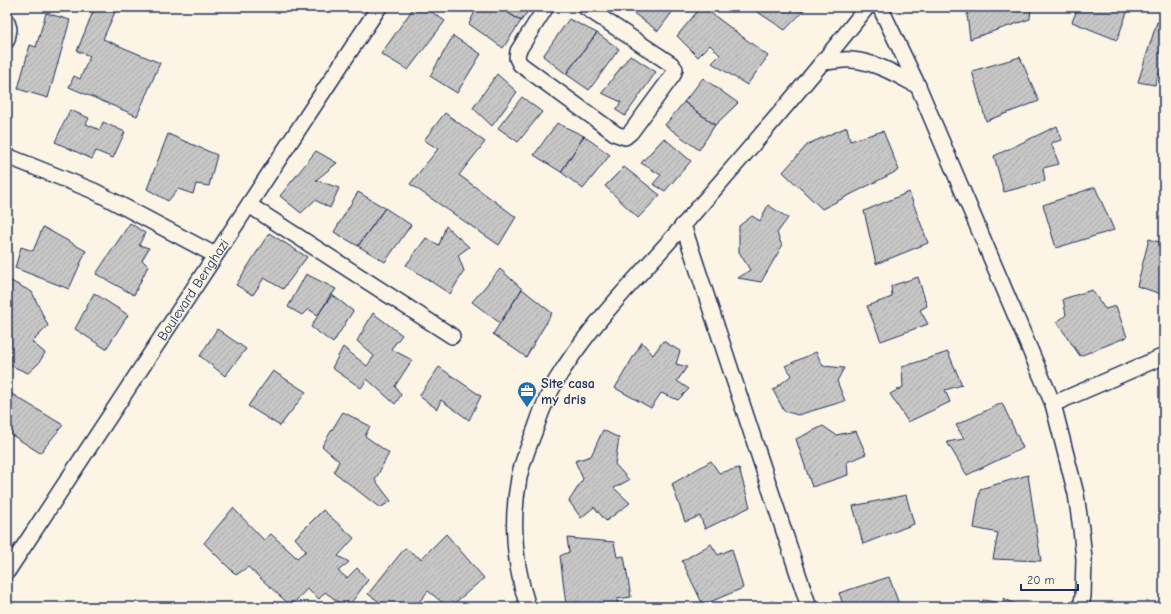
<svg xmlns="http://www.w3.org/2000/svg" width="1171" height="614" viewBox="0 0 1171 614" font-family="'Comic Neue',sans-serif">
	<defs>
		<pattern id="building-hatch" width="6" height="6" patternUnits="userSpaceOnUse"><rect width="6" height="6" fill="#c8c7c6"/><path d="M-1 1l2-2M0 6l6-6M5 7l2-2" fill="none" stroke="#ababac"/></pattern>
	</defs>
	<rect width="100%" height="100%" fill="#fcf5e5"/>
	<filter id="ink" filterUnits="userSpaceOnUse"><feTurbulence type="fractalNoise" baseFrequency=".025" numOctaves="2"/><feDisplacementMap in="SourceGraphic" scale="8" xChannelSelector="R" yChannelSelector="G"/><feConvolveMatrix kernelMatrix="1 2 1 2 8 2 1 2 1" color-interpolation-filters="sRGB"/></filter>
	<g filter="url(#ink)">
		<path fill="url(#building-hatch)" stroke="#1b2f5e" d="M95 7H102L115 12 103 39 160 63 137 116 69 87 74 76 80 79 90 56 77 51Z
			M414 7H424L445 21 408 70 381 54Z
			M477 7H499L521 21 503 48 469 24Z
			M499 7H531L521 21Z
			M625 7H676L658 31Z
			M701 7H703L768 56 747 85 712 63 720 55 710 45 698 57 677 36Z
			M750 7H807L785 30Z
			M974 7H1031L1030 19 970 39 967 14Z
			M1078 7H1129L1117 40 1072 22Z
			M46 13 70 20 48 98 18 89 30 45 36 47Z
			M569 19 597 33 566 74 543 56Z
			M1157 22 1164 25V75L1158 74 1155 85 1138 82Z
			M597 33 619 49 589 90 566 74Z
			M453 36 481 54 457 93 430 76Z
			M630 55 656 72 625 116 616 110 621 102 602 93Z
			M1020 57 1039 101 986 121 972 71Z
			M497 74 517 92 492 126 473 108Z
			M703 78 738 103 715 125 684 102Z
			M522 97 542 112 518 142 498 128Z
			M684 102 715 125 699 150 665 125Z
			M70 110 89 118 86 124 100 130 103 122 125 132 113 158 96 151 92 159 55 142Z
			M445 113 485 142 459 175 516 217 499 245 410 184 438 149 424 140Z
			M557 123 584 136 561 172 534 155Z
			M1057 126 1062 140 1051 143 1059 164 1043 168 1045 181 1004 192 994 156Z
			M847 127 850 141 883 131 899 170 822 209 783 172 808 144Z
			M168 134 217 155 209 186 196 184 193 194 178 189 168 201 147 189Z
			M584 136 610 155 583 189 561 172Z
			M664 138 691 161 665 191 653 184 661 175 641 163Z
			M316 151 337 163 316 180 339 188 330 208 315 200 301 213 280 196Z
			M624 167 660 195 638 218 605 186Z
			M1095 187 1114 230 1056 248 1043 205Z
			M358 192 385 208 358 246 334 232Z
			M909 192 928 243 876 264 864 211Z
			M768 205 788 218 777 233 782 246 761 282 738 278 750 270 739 252V226L752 216 760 221Z
			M385 208 411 225 385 262 358 246Z
			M130 223 145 233 139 245 149 248 142 260 148 266 134 295 96 274Z
			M446 226 469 247 458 255 464 271 450 294 406 265 426 238 439 245Z
			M43 227 86 251 69 289 15 268 21 247 33 251Z
			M1162 229 1164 230V295L1137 286 1149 239 1159 242Z
			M269 233 307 257 283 289 264 278 253 295 236 285Z
			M500 269 522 289 500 323 472 302Z
			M306 274 336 289 318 315 308 309 302 315 288 307Z
			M918 277 927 306 920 310 928 324 881 341 867 306 892 297 891 286Z
			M9 280 32 292 48 326 32 342 45 353 38 364 28 373 7 364V282Z
			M522 289 552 313 526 357 493 334Z
			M1092 290 1105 309 1116 306 1127 337 1080 356 1057 322 1066 315 1063 299Z
			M94 293 128 315 106 349 75 329Z
			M331 294 353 311 333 343 311 327Z
			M373 313 402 335 391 349 412 360 395 386 401 395 395 404 367 379 361 388 332 368 343 347 367 366 374 356 357 341Z
			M217 329 246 349 225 376 200 356Z
			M663 341 680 351 676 364 687 367 677 381 689 389 678 400 661 393 651 408 615 388 642 342 653 355Z
			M816 352 823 366 844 368 837 381 845 401 798 415 784 411 773 390 792 375 785 366Z
			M948 352 962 385 945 390 950 402 908 422 890 394 903 387 902 367Z
			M439 367 481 396 469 420 441 400 437 409 419 396Z
			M273 371 306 392 280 426 248 406Z
			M7 391 63 425 40 453 7 432Z
			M1002 403 1023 448 967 475 947 442 964 439 956 425Z
			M343 412 370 426 365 436 389 453 375 480 391 501 380 508 334 472 339 461 322 446Z
			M823 426 836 435 856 431 866 454 847 462 848 475 812 487 796 439Z
			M603 430 619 438 615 464 629 480 614 488 630 503 606 521 594 507 581 518 569 501 583 479 575 461 591 456Z
			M711 461 719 473 739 468 750 507 705 529 700 516 685 522 672 484Z
			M1028 475 1041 561 993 559 998 533 974 528 980 489Z
			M906 495 914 524 863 544 853 506Z
			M233 508 264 540 271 534 297 558 306 551 295 538 323 510 354 538 338 556 349 562 338 571 347 578 357 568 368 580 348 607H345L325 592 319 599 307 589 291 606 248 567 236 575 204 543Z
			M446 534 484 578 450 607H448L428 591 415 607H387L368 594 405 548 421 559Z
			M567 538 614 542 617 557 624 556 631 597 617 599 618 607H581L579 602 566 605 560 556 569 552Z
			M711 544 718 555 732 549 743 588 703 605 682 561Z
			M889 577 900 607H844L839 593Z
			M1004 598 1020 607H979L983 600 1002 603Z
			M773 601 774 607H757Z"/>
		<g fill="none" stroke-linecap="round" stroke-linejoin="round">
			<g stroke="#1b2f5e" stroke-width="18">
				<g id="street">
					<path d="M546 7 518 51 517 58 520 64 616 134 625 137 631 132 673 75 675 69 671 64 585 7"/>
					<path d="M880 7 918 86 1053 404 1076 494 1081 529 1084 559 1083 596 1081 607"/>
					<path d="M7 22 9 29 7 40"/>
					<path d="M824 62C833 62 843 59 852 60 876 62 897 75 918 86"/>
					<path d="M7 156 94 191 215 255"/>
					<path d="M249 205 452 336"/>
					<path d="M683 225 809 607"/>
					<path d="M1053 404 1164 356"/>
					<path id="s1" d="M7 572 379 7"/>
					<path d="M528 607C514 565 511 521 519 478 522 462 529 445 535 430 542 408 551 387 564 368 599 314 646 269 687 221 748 150 810 80 867 7"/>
				</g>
			</g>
			<use href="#street" stroke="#fcf5e5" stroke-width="15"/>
		</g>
	</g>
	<defs>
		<g id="office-pin" transform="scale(1)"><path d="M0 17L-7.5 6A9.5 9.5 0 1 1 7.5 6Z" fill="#1f6fb2" stroke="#fcf5e5"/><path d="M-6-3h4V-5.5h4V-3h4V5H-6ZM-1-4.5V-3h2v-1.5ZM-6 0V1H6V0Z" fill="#fff"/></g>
	</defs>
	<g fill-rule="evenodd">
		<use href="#office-pin" x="527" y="391"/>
	</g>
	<g text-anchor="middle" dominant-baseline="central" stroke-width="3" stroke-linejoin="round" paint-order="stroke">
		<g font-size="14" fill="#1b2f5e" stroke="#fcf5e5">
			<text stroke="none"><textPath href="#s1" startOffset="338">Boulevard Benghazi</textPath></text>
		</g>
		<g font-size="14" font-weight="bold" fill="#1b2f5e" stroke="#fcf5e5" text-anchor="start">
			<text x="541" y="383">Site casa<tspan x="541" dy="16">my dris</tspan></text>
		</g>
	</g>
	<rect width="1171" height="614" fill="none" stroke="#fcf5e5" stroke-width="24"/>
	<rect x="12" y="12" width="1147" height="590" fill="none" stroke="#1b2f5e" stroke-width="1.5" filter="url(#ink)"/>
	<path d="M1021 584v6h57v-6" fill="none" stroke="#1b2f5e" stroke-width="2"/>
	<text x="1027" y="584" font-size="12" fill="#1b2f5e" stroke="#fcf5e5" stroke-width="3" paint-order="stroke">20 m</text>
</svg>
